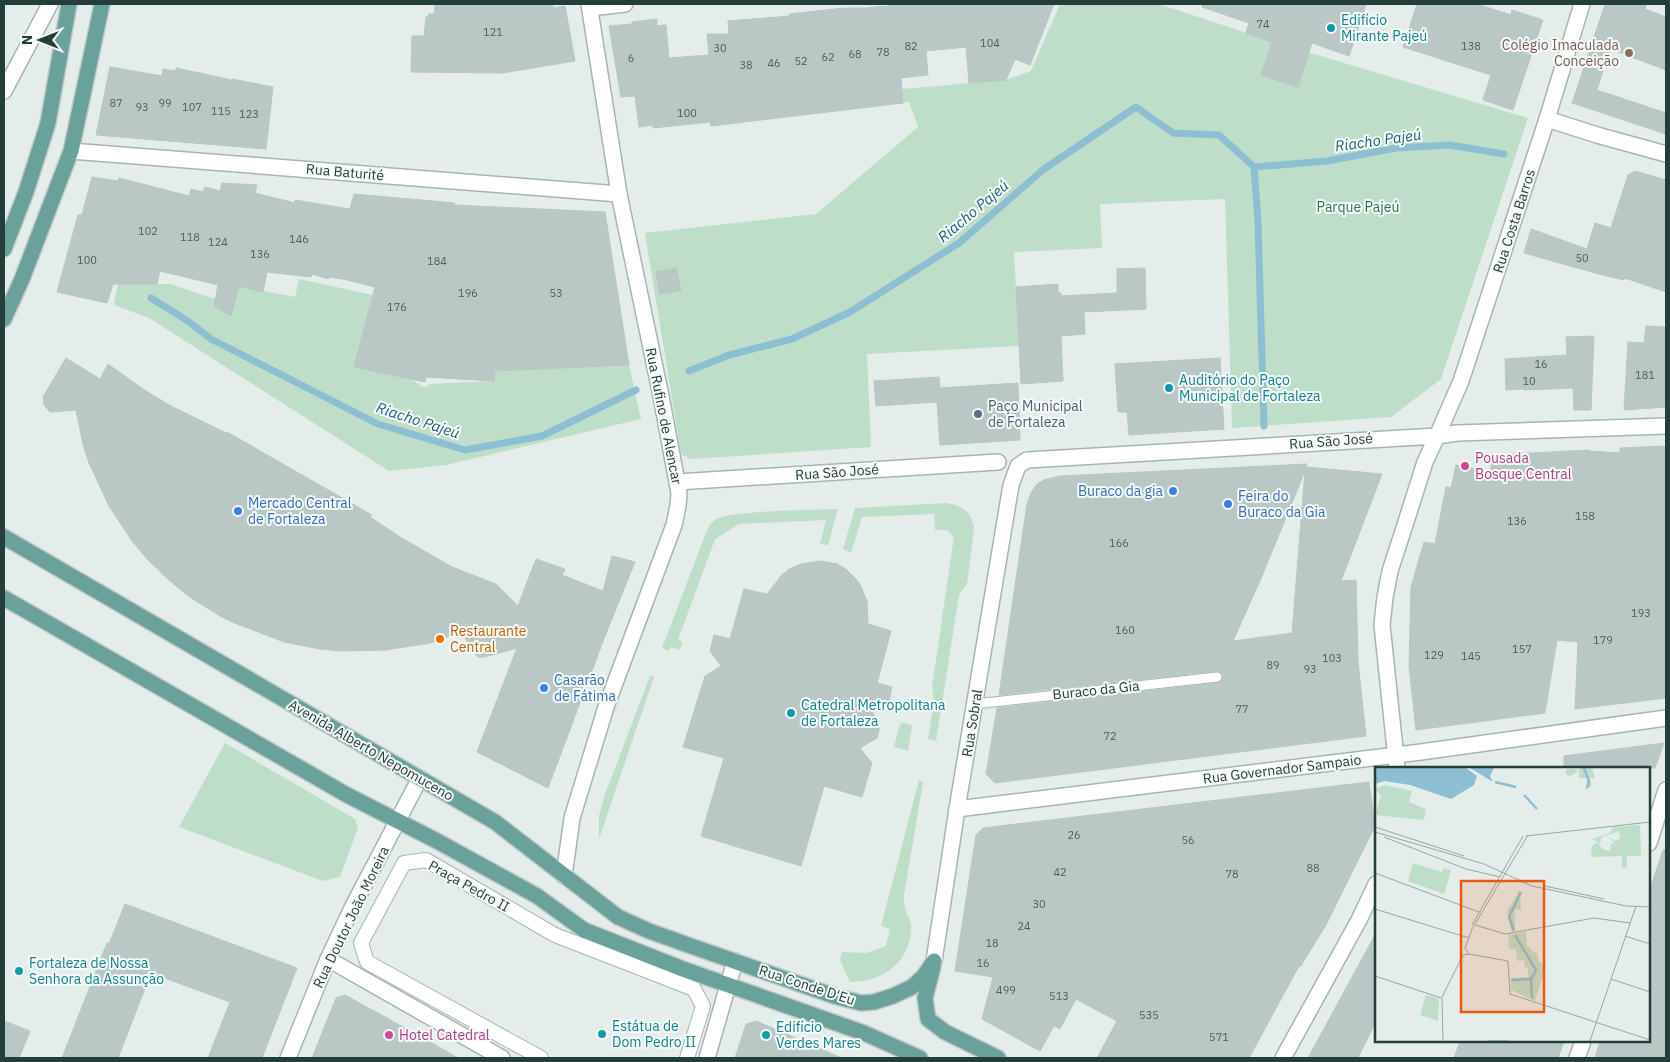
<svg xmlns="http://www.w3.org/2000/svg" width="1670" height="1062" viewBox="0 0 1670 1062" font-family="'IBM Plex Sans',sans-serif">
	<rect width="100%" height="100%" fill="#e4edea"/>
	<path fill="#bedeca" d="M1060 4H1159L1271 41 1528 118 1441 379 1391 417 1232 428 1225 199 1100 204 1102 248 1014 252 1019 346 867 354 871 447 691 459 681 454 645 233 816 214 918 127 909 102 903 103 902 89 1006 80 1031 71Z
		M299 279 373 295 354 367 411 379 424 388 430 384 494 381 495 371 629 365 641 419 446 465 389 471 149 318 114 305 118 284H170L215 299 214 306 231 316 239 286 295 297Z
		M947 503C963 506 972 512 974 529L967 584 959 595 936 741 928 739 934 702 932 687 954 537 947 530H935L934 514 862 517 851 553 843 549 855 508Z
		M838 509 828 545 820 544 826 520 739 524 715 539 678 640 682 642 680 650 670 647 669 651 662 648 706 533C708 528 710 523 715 520 729 510 816 510 838 509Z
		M650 676 654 677 599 839V816L604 797Z
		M903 723 911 725 912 727 908 751 894 747 900 724Z
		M225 743 355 819 358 828 340 877 323 881 179 827Z
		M919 780 923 782 904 895C904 899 904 903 905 907 906 914 910 918 911 925 912 962 883 982 850 982L840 960 842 952 866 953 886 946 890 929 881 926Z"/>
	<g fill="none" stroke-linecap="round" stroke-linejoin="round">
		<path stroke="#8ebed1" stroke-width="7" d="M1254 167 1327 161 1396 148 1449 145 1504 154
			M151 298 188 321 211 339 378 424 465 450 542 436 636 390
			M689 371 729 355 792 339 850 312 959 243 1044 169 1136 107 1173 133 1219 135 1254 167 1258 222 1264 426"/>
	</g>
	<path fill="#b9c8c4" stroke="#b7c7c2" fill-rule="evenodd" d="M435 4H553V8L565 6 575 61 502 73 411 72 412 36H424L426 17H428L429 14H434Z
		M910 4H1054L1030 65 1015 59 1006 80 969 83 966 47 926 51 928 75 901 78 903 103 711 126 710 122 653 128V125L639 127 635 96 621 97 609 26 632 24V22L657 19V26L666 25 669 58 709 55 707 34H729L728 21 790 16 789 14 844 8H865Z
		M1202 4H1366L1349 56 1312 43 1298 87 1261 75 1272 42 1246 33 1249 23 1202 7Z
		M1417 4H1477L1511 15 1512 10 1543 20 1513 110 1483 100 1491 75 1403 47Z
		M1605 4H1646L1645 9 1666 17V70L1610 49 1597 90 1666 113V134L1572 103Z
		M110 67 162 76 163 69 176 71V68L232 80V79L273 87 266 149 96 135Z
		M1635 171 1666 180V292L1625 278 1624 280 1595 273 1524 253 1531 229 1587 249 1595 223 1611 228 1628 175Z
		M92 177 118 181 119 178 189 196 191 189 203 192 205 187 220 191 222 183 257 185 255 193 295 203V200L350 209 354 194 455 203 454 205 605 212 629 365 495 371 494 381 426 377 425 382 354 367 375 287 348 280 329 277V279L312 274 311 277 267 272 263 292 239 286 231 316 214 306 218 285 160 271 157 284H113L107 303 57 292 78 215H82Z
		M676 268 681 290 660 294 656 272Z
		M1145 268 1146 309 1084 312 1085 334 1061 336 1063 381 1021 384 1016 287 1058 284V293H1061V296L1117 293V269Z
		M1646 326 1666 327V407L1624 410 1628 342 1644 343Z
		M1594 336 1591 410H1574L1573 388 1524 390V389L1506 390 1505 359 1567 355 1566 337Z
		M66 358 100 379 108 364 143 389 169 405 226 433 227 432 372 515 370 517 400 537 452 567 496 584 518 606 536 559 565 569 562 575 603 591 612 556 635 562 605 636 548 788 477 752 517 648 484 657H478L472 651 462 632 430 643 386 650 341 651 320 649 284 642 232 622 220 616 188 596 169 580 149 561 132 541 109 506 89 463 83 444 76 410 50 412 44 405 43 397Z
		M1220 358 1224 429 1129 435 1127 412H1118L1115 364Z
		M939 377 940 388 1018 383 1020 440 940 445 937 402 876 406 874 381Z
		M1666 446V698L1575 709 1578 642 1557 640 1545 713 1416 730 1409 666 1411 587 1424 542 1435 544 1446 487 1451 488 1456 465 1490 472 1493 455 1589 450V451L1620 453V448Z
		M1307 464 1306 467 1382 474 1341 581 1356 580 1358 662 1366 736 995 783 986 774 997 708 1218 683 1223 679 1222 673 1216 671 999 695 1027 504 1031 493 1037 484 1044 480 1060 476ZM1305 471 1292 633 1233 641 1262 576Z
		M821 561 837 564 846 569 854 577 860 584 867 601 868 624 891 631 877 683 892 687 889 701 871 709 880 726 877 738 860 748 872 763 862 797 824 786 801 866 701 836 724 758 683 747 705 676 721 666 710 651 714 635 730 639 744 589 767 594 781 576 789 569 801 564Z
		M1664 743 1655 768H1564V756Z
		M1369 782 1375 826 1326 925 1300 967 1299 966 1249 1058H1097L1117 1021 1076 999 1060 1029 1054 1026 1040 1051 982 1019 993 977 955 971 976 835 983 828Z
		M1663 850H1666V1058H1595L1600 1041H1649V892Z
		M125 904 297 968 262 1058H208L230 1002 151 973 118 1058H62L107 943 109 944Z
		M1376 933V1021L1358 1058H1308Z
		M345 995 425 1039 458 1058H312L336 998Z
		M4 1021 30 1031 19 1058H4Z
		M756 1021 842 1058H735L746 1024Z
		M1460 1041H1564L1558 1058H1454Z"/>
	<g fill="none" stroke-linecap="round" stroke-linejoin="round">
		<g stroke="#a7b5b2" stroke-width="11">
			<path id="service" d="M975 704 1217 677"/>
		</g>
		<g stroke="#a7b5b2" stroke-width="16">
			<path id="pedestrian" d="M541 1058 367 962 361 943 404 863 426 860 555 935 694 989 703 1006 687 1058"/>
		</g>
		<g stroke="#a7b5b2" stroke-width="18">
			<path id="minor" d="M590 8 625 4
				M4 91 50 4
				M1547 119 1597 135 1666 154
				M71 151 619 194
				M677 482 998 462
				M1397 768 1382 625 1385 597 1390 571 1404 528 1425 462 1437 436 1457 433 1666 426
				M957 809 1421 752 1666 718
				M1649 843 1666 790
				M328 959 502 1058
				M1283 1058 1359 920 1376 884
				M1577 1058 1583 1041"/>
		</g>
		<g stroke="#a7b5b2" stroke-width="18">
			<path id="tertiary" d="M564 876 572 818 606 707 674 525 678 506 679 493 661 396 619 194 589 4
				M934 961 957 809 1011 485 1018 466 1027 460 1437 436 1461 381 1547 119 1582 4
				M288 1058 328 959 352 908 420 778
				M707 1058 735 961"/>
		</g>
		<g stroke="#c2c9c8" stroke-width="18">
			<path id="primary" d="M4 249 26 192 48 123 69 4
				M4 319 22 279 71 151 102 4
				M4 537 495 822 618 917 649 931 691 946 834 996 861 1003 874 1002 893 996 912 987 924 976 934 961
				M4 598 347 795 437 841 537 896 584 930 683 969 864 1033 920 1058
				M933 967 925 998 928 1019 945 1032 998 1058"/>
		</g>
		<use href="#service" stroke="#fff" stroke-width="9"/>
		<use href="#pedestrian" stroke="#fff" stroke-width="14"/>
		<use href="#minor" stroke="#fff" stroke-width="15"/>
		<use href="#tertiary" stroke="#fff" stroke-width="15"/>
		<use href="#primary" stroke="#6aa29b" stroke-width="15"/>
	</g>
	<g fill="#0f9aa8" stroke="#f5faf8" stroke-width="2">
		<circle cx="1331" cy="28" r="5"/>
		<circle cx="1169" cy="388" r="5"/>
		<circle cx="791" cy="713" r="5"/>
		<circle cx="19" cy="971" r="5"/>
		<circle cx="602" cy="1034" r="5"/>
		<circle cx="766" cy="1035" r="5"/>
	</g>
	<circle fill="#8d6e63" stroke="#f5faf8" stroke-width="2" cx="1629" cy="53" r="5"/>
	<circle fill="#5c6f8a" stroke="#f5faf8" stroke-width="2" cx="978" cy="414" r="5"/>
	<g fill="#d1479c" stroke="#f5faf8" stroke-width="2">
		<circle cx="1465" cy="466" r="5"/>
		<circle cx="389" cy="1035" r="5"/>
	</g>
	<g fill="#3f7fe0" stroke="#f5faf8" stroke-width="2">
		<circle cx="1173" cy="491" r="5"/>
		<circle cx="1228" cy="504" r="5"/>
		<circle cx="238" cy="511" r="5"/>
		<circle cx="544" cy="688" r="5"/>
	</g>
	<circle fill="#e8710a" stroke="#f5faf8" stroke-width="2" cx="440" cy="639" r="5"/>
	<g text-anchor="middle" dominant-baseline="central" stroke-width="4" stroke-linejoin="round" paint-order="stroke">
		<g font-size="11" fill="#49615d">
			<text x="1263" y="24">74</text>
			<text x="493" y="32">121</text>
			<text x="990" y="43">104</text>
			<text x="911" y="46">82</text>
			<text x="1471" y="46">138</text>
			<text x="720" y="48">30</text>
			<text x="883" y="52">78</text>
			<text x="855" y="54">68</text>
			<text x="828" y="57">62</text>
			<text x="631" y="58">6</text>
			<text x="801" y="61">52</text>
			<text x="774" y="63">46</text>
			<text x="746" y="65">38</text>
			<text x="116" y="103">87</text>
			<text x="165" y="103">99</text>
			<text x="142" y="107">93</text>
			<text x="192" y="107">107</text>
			<text x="221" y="111">115</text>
			<text x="687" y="113">100</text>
			<text x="249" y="114">123</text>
			<text x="148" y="231">102</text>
			<text x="190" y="237">118</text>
			<text x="299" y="239">146</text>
			<text x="218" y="242">124</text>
			<text x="260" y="254">136</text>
			<text x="1582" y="258">50</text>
			<text x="87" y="260">100</text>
			<text x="437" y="261">184</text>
			<text x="468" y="293">196</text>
			<text x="556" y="293">53</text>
			<text x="397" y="307">176</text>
			<text x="1541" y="364">16</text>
			<text x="1645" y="375">181</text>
			<text x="1529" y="381">10</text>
			<text x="1585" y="516">158</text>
			<text x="1517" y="521">136</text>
			<text x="1119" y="543">166</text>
			<text x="1641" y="613">193</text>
			<text x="1125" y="630">160</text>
			<text x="1603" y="640">179</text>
			<text x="1522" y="649">157</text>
			<text x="1434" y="655">129</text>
			<text x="1471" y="656">145</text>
			<text x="1332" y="658">103</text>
			<text x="1273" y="665">89</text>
			<text x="1310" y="669">93</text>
			<text x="1242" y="709">77</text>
			<text x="1110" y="736">72</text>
			<text x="1074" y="835">26</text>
			<text x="1188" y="840">56</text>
			<text x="1313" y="868">88</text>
			<text x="1060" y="872">42</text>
			<text x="1232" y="874">78</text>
			<text x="1039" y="904">30</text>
			<text x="1024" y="926">24</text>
			<text x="992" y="943">18</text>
			<text x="983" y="963">16</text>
			<text x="1006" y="990">499</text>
			<text x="1059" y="996">513</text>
			<text x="1149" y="1015">535</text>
			<text x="1219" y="1037">571</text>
		</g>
		<g font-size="14" fill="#0d838f" stroke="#f5faf8" text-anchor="start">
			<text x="1341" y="20">Edifício<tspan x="1341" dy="16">Mirante Pajeú</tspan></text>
			<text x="1179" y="380">Auditório do Paço<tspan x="1179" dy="16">Municipal de Fortaleza</tspan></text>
			<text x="801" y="705">Catedral Metropolitana<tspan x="801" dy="16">de Fortaleza</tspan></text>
			<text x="29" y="963">Fortaleza de Nossa<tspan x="29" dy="16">Senhora da Assunção</tspan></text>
			<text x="612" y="1026">Estátua de<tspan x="612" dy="16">Dom Pedro II</tspan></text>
			<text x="776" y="1027">Edifício<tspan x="776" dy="16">Verdes Mares</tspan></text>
		</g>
		<g font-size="14" fill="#785e54" stroke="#f5faf8" text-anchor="end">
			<text x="1619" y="45">Colégio Imaculada<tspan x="1619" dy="16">Conceição</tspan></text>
		</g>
		<g font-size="14" fill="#243f3b" stroke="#f5faf8">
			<text transform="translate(345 172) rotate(5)">Rua Baturité</text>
			<text transform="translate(1514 221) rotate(-72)">Rua Costa Barros</text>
			<text transform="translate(664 416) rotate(79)">Rua Rufino de Alencar</text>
			<text transform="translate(1331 441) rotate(-4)">Rua São José</text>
			<text transform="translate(837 472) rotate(-4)">Rua São José</text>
			<text transform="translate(1096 690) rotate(-6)">Buraco da Gia</text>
			<text transform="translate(972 723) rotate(-81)">Rua Sobral</text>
			<text transform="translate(371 750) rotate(30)">Avenida Alberto Nepomuceno</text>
			<text transform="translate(1282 769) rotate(-7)">Rua Governador Sampaio</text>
			<text transform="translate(469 886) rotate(29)">Praça Pedro II</text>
			<text transform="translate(351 917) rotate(-64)">Rua Doutor João Moreira</text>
			<text transform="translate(807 985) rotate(18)">Rua Conde D'Eu</text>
		</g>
		<g font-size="14" fill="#2e7553" stroke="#f5faf8">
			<text x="1358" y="207">Parque Pajeú</text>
		</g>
		<g font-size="14" fill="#4e5e75" stroke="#f5faf8" text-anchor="start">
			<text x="988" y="406">Paço Municipal<tspan x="988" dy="16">de Fortaleza</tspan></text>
		</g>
		<g font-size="14" fill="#b23c85" stroke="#f5faf8" text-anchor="start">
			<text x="1475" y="458">Pousada<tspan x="1475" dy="16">Bosque Central</tspan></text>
			<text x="399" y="1035">Hotel Catedral</text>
		</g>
		<g font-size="14" fill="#366cbe" stroke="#f5faf8" text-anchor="start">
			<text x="1163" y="491" text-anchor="end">Buraco da gia</text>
			<text x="1238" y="496">Feira do<tspan x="1238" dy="16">Buraco da Gia</tspan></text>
			<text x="248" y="503">Mercado Central<tspan x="248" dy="16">de Fortaleza</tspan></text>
			<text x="554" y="680">Casarão<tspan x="554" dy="16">de Fátima</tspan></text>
		</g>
		<g font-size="14" fill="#c56008" stroke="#f5faf8" text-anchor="start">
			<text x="450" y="631">Restaurante<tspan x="450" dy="16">Central</tspan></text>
		</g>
		<g font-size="15" font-style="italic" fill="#1e5f7a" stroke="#f5faf8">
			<text transform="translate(1378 140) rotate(-8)">Riacho Pajeú</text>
			<text transform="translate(973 211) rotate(-40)">Riacho Pajeú</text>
			<text transform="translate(418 420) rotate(18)">Riacho Pajeú</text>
		</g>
	</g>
	<g transform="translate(1375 767)">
		<rect width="275" height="275" fill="#e4edea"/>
		<path d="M196 1 204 4 205 1H217L220 11H214L217 18 211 23 212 11H204V4L193 10 190 4ZM10 18 37 24 34 35 51 42 49 53 0 48 6 29 0 22ZM265 58 266 89H252V102L247 101V89L216 90 217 79 223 75 217 72 235 66 238 60ZM244 64 245 71 240 74 235 70 241 79 236 76 235 84 227 82 224 78 227 70ZM38 96 67 105 68 101 76 103 75 107 68 105 75 108 69 127 33 114ZM145 123 146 143 140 142V163L136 164 132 144ZM151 164 152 178 159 186 162 185 164 195 171 198 160 234 136 223V211L153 210V201L150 200 149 193 142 194 141 182H134L133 168ZM51 228 64 232 63 254 45 248Z" fill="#bedeca" fill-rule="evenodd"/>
		<path d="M0 1H91L102 9 99 18 76 32 35 18 10 14 0 17ZM95 1H119L115 9 118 15Z" fill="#8ebed1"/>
		<path fill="none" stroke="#8ebed1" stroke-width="2.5" d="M209 1 214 14 212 21M120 15 141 20M149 28 162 42M139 164 134 150 146 125M136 213 156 212 161 203 140 168M156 213 157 232"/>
		<path fill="none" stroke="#97a7a4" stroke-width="1" d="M0 60 89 89M0 65 109 97 157 119 251 139 275 140M151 69 275 55M9 70 91 102 125 110M0 106 104 145M170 119 229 132M0 142 94 171M97 158 148 69M100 158 130 167 219 151 255 156M250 169 275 177M94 187 133 194 135 227 275 273M0 209 66 231M236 212 275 225M68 274 67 230 88 188 94 187 90 181 97 162 153 68M113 274H134M215 274 261 139"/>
		<path fill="#e8590c" fill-opacity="0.15" stroke="#e8590c" stroke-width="2.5" d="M86 114H169V245H86Z"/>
		<rect width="275" height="275" fill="none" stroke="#243f3b" stroke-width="2.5"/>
	</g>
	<rect width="1670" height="1062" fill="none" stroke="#243f3b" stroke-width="10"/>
	<g transform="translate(40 40) rotate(270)" stroke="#f5faf8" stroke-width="4" paint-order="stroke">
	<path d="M0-4L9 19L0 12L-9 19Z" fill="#243f3b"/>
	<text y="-8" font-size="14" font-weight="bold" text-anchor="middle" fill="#243f3b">N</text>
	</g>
</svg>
